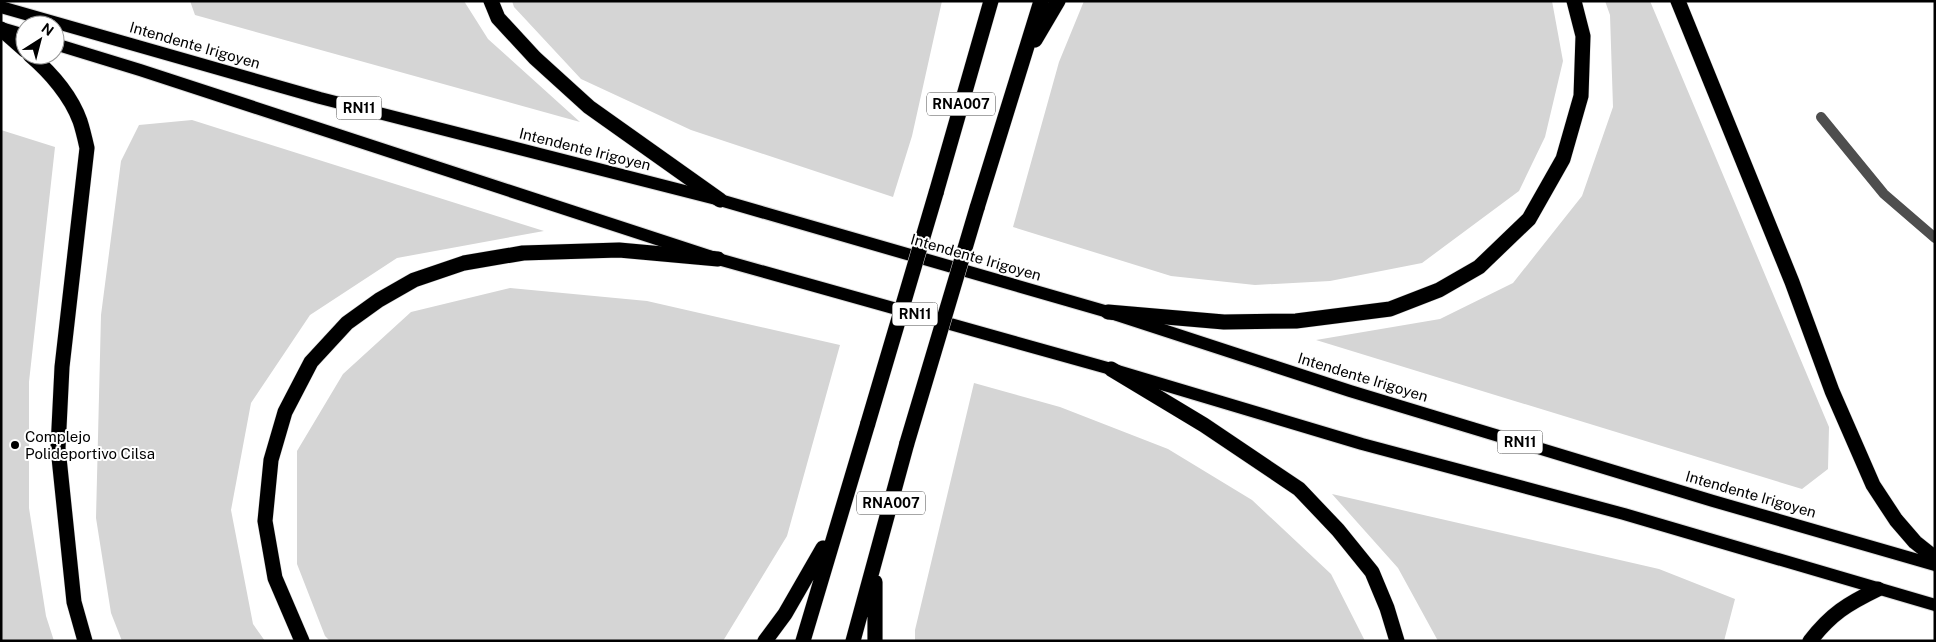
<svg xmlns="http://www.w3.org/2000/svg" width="1936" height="642" viewBox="0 0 1936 642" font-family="'Public Sans',sans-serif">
	<rect width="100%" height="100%" fill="#fff"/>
	<path fill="#d5d5d5" d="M190 1H464L488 39 580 122 195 15Z
		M512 1H942L912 136 893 197 691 130 581 79 514 7Z
		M1084 1H1552L1563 61 1545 137 1519 191 1422 263 1330 281 1255 285 1171 276 1013 227 1059 62Z
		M1605 1H1650L1829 427 1828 469 1802 489 1316 340 1440 319 1513 283 1582 196 1613 107 1610 15Z
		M192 120 544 231 397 258 310 315 251 403 231 510 253 624 265 641H122L111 613 96 518 101 315 121 161 139 125Z
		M1 130 55 147 29 382V508L46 616 54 641H1Z
		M510 288 647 301 840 345 787 536 723 641H330L325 636 297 564V451L343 374 411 312Z
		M974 383 1060 407 1168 449 1252 500 1331 574 1365 641H915V630Z
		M1332 494 1659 569 1735 599 1724 641H1438L1398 568Z"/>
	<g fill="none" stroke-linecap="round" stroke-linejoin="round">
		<g stroke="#dbdbdb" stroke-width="14">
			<path id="primary" d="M1 7 320 98 720 200 1108 312 1350 391 1713 501 1935 565
				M1 28 25 35
				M55 44 140 70 718 259 1111 369 1362 444 1624 514 1935 605"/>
		</g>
		<g stroke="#dbdbdb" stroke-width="16">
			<path id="motorway" d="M491 1 498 18 535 58 589 107 720 200
				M1678 1 1792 282 1832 391 1873 485 1896 520 1915 542 1935 558
				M1 29 25 50
				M1035 40 1058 1
				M30 55C50 72 71 96 80 121 83 130 85 139 87 148L62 367 58 448 74 602 85 641
				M936 193 991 1
				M977 208 1041 1
				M1108 312 1224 322 1296 321 1390 309 1439 290 1479 267 1529 219 1563 159 1581 96 1583 36 1574 1
				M1111 369 1204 425 1299 489 1338 530 1372 572 1387 608 1397 641
				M302 641 275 578 265 521 271 460 285 412 311 362 347 323 379 300 414 280 464 263 523 253 619 250 718 259
				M765 641 785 614 823 548
				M803 641 868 423
				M853 641 907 443
				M875 641V582
				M1810 641C1831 614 1847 604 1878 589"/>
		</g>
		<path stroke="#4e4e4e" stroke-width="10" d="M1821 117 1884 194 1935 238"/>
		<use href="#primary" stroke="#000" stroke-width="12"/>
		<use href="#motorway" stroke="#000" stroke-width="15"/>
		<g stroke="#dbdbdb" stroke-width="16" stroke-linecap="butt">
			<path id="motorway-bridge" d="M868 423 936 193
				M907 443 977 208"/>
		</g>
		<use href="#motorway-bridge" stroke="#000" stroke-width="15"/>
	</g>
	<circle fill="#000" stroke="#fff" stroke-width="2" cx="15" cy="445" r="5"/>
	<g text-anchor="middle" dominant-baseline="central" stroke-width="4" stroke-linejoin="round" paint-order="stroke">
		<g fill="#fff" stroke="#4c4c4c" stroke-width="1">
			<rect x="927" y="92.5" width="68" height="23" rx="4"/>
			<rect x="336.5" y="96.5" width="45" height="23" rx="4"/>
			<rect x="892.5" y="302.5" width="45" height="23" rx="4"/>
			<rect x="1497.5" y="430.5" width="45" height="23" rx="4"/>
			<rect x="857" y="491.5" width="68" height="23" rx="4"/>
		</g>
		<g font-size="14" font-weight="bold" fill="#000">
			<text x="961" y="104">RNA007</text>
			<text x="359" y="108">RN11</text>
			<text x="915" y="314">RN11</text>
			<text x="1520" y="442">RN11</text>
			<text x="891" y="503">RNA007</text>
		</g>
		<g font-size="15" fill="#000" stroke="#fff">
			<text transform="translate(195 45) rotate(16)">Intendente Irigoyen</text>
			<text transform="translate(585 149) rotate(14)">Intendente Irigoyen</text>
			<text transform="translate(976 257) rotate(16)">Intendente Irigoyen</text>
			<text transform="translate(1363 377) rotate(17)">Intendente Irigoyen</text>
			<text transform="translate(1751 494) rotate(16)">Intendente Irigoyen</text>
		</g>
		<g font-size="15" fill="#000" stroke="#fff" text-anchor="start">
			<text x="25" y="436">Complejo<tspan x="25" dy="17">Polideportivo Cilsa</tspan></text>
		</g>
	</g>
	<rect width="1936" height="642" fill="none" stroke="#000000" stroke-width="5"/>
	<g transform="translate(40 40) rotate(36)"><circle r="24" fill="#ffffff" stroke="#999999"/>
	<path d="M0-4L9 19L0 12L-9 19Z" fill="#000000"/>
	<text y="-8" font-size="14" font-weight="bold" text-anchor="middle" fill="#000000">N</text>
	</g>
</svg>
